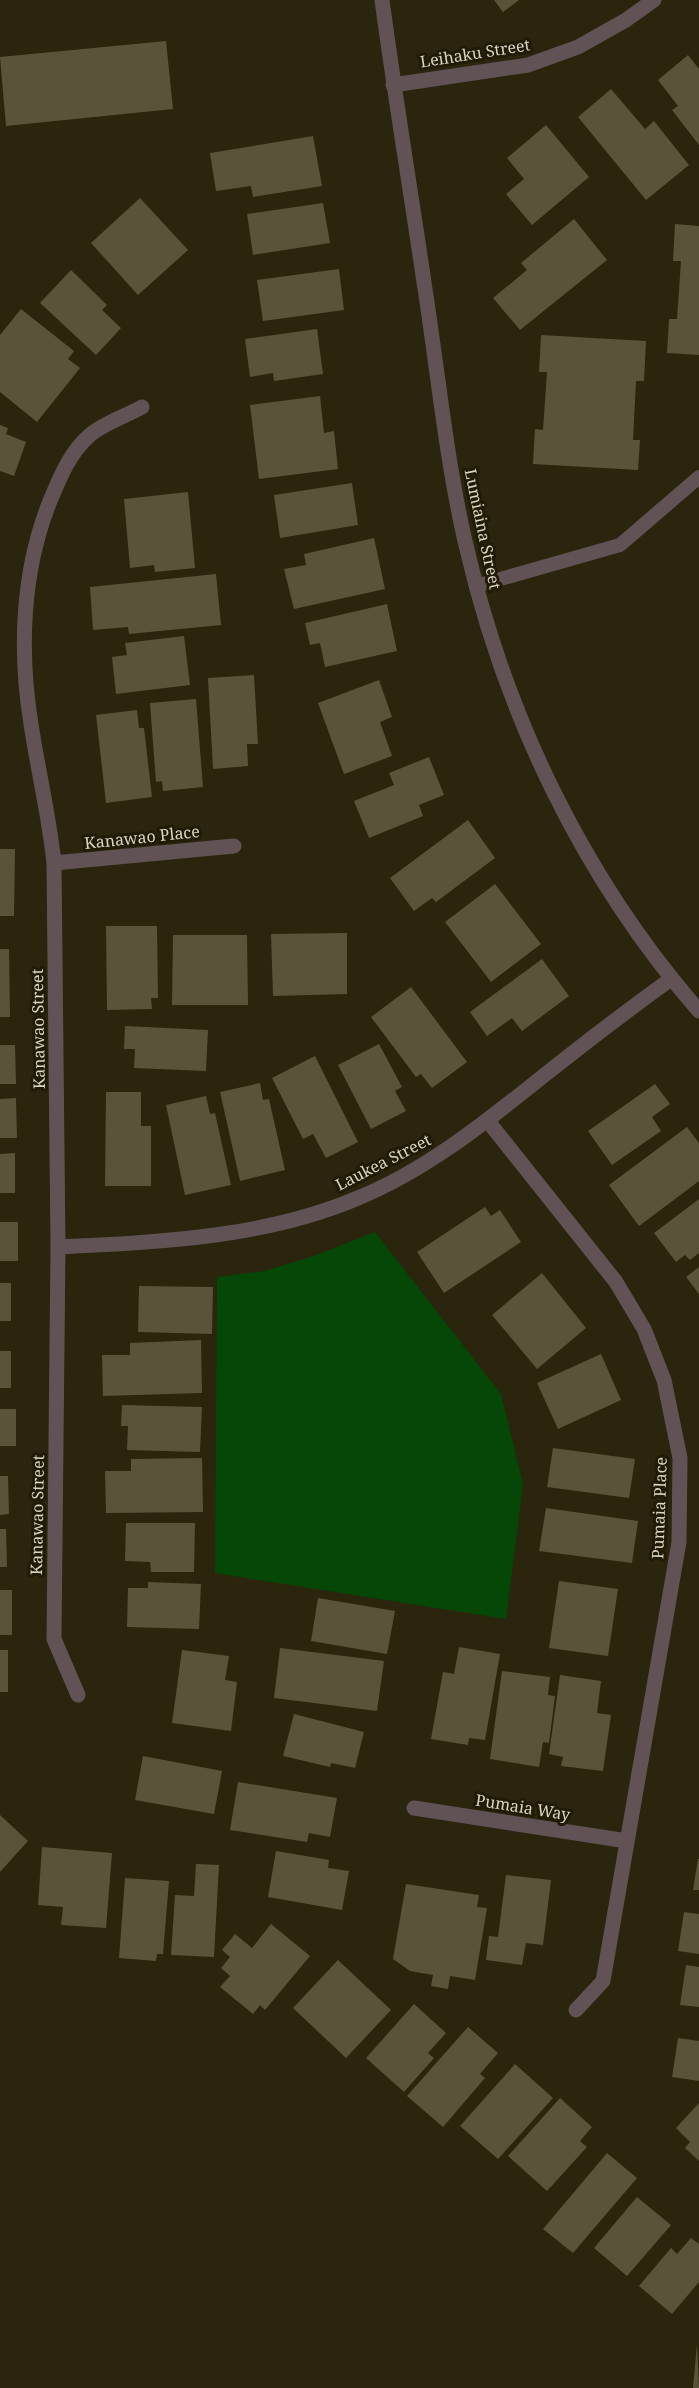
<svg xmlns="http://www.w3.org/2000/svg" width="699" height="2388" viewBox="0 0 699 2388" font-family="'Noto Serif',serif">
	<rect width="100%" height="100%" fill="#2b250d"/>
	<path fill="#054706" d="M375 1232 501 1394 523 1484 506 1619 215 1573 217 1277 264 1271 314 1256Z"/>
	<path fill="#59533a" d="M494 0H519L503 12Z
		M166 41 173 109 6 126 0 57Z
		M688 55 699 69V145L672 110 678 106 658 80Z
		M611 89 645 129 654 121 689 165 646 200 578 117Z
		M546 125 589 177 532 225 506 194 524 179 507 158Z
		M313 136 322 186 253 197 251 186 216 191 210 153Z
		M140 198 188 250 138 295 91 243Z
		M323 203 330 243 253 255 247 214Z
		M574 219 607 260 520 330 493 298 527 270 521 263Z
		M675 224 699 226V355L667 353 669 319H677L681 261H673Z
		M339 269 344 310 263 321 257 280Z
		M71 270 107 305 102 310 121 328 96 355 40 303Z
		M21 309 74 351 68 359 80 368 37 422 0 392V335Z
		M317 329 323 374 274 381 273 373 250 377 245 339Z
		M541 335 646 341 644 381H636L633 440H640L638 470 533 464 535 429 543 430 547 372H539Z
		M320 396 324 433 334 431 338 469 259 479 250 405Z
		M0 425 8 428 6 434 26 442 14 476 0 471Z
		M352 483 358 525 280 538 274 495Z
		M188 492 195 568 155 572 154 565 130 568 124 499Z
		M374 538 385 589 294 609 284 569 306 565 304 554Z
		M216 574 221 625 129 634 128 627 93 630 90 587Z
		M387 604 397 651 325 667 320 643 310 645 305 623Z
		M184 636 190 685 116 694 112 657 127 655 125 643Z
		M254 675 258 744H247L248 766 213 769 208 678Z
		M379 680 392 717 380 722 392 756 344 774 318 703Z
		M196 699 203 787 163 791 162 781 156 782 150 703Z
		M137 710 139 728H144L152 797 106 803 96 715Z
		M429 757 444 795 419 805 423 816 369 838 354 801 394 785 389 773Z
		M468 820 495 858 436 902 432 898 414 911 390 878Z
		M0 849H15L14 916H0Z
		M495 884 541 944 491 982 445 922Z
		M106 926H157L158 998H151L152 1009 107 1010Z
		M347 933V994L273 996 271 934Z
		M173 935H247L248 1005H172Z
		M0 949H9L10 1017H0Z
		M542 959 569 996 522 1031 512 1018 487 1036 470 1012Z
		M411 987 467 1062 432 1088 421 1074 416 1077 371 1017Z
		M125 1026 208 1030 206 1071 134 1068 135 1049H124Z
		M379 1044 402 1087 395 1091 406 1111 371 1129 338 1065Z
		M0 1045H15L16 1084H0Z
		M315 1056 358 1142 326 1158 313 1134 303 1139 272 1078Z
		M260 1083 263 1100 269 1099 285 1170 240 1181 220 1092Z
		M655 1084 670 1104 652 1117 661 1131 612 1165 588 1131Z
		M106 1092H141V1126H151V1186H105Z
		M206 1096 210 1114 215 1113 231 1185 185 1195 166 1105Z
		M16 1098 17 1138H0V1099Z
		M687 1127 699 1143V1181L639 1226 609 1185Z
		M15 1153V1193H0V1154Z
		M699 1199V1253L690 1260 685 1255 676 1262 654 1233Z
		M485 1207 491 1216 500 1210 521 1242 444 1293 417 1252Z
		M0 1222H18V1261H0Z
		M699 1267V1294L686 1277Z
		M542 1273 586 1328 537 1369 492 1315Z
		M0 1283H11V1321H0Z
		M139 1286 213 1287 212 1334 138 1332Z
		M201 1340 202 1393 103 1396 102 1355H130V1343Z
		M0 1351H11V1388H0Z
		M601 1354 621 1400 558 1429 537 1383Z
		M122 1405 202 1407 200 1452 127 1450 128 1426H121Z
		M0 1409H16V1446H0Z
		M553 1448 635 1459 629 1498 547 1487Z
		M202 1458 203 1512 106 1513 105 1471H131V1459Z
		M0 1476H8L9 1514 0 1515Z
		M546 1508 638 1521 632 1563 539 1551Z
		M126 1523H195L194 1572H151L150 1562 125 1561Z
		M0 1529H6L7 1567H0Z
		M559 1581 618 1589 608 1656 549 1648Z
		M148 1582 201 1584 199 1629 127 1627 128 1588H148Z
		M0 1590H12V1635H0Z
		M318 1598 395 1611 387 1654 311 1641Z
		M459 1647 500 1654 485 1740 469 1738 468 1745 431 1739 443 1672 454 1674Z
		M280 1648 384 1661 377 1711 274 1698Z
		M0 1650H8V1692H0Z
		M182 1650 229 1656 225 1680 237 1682 231 1731 172 1723Z
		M502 1671 550 1677 548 1695 555 1696 549 1743 543 1742 539 1767 490 1759Z
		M560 1675 601 1681 597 1713 611 1715 603 1771 561 1766 563 1757 549 1754Z
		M294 1714 364 1732 355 1768 331 1763 330 1767 283 1756Z
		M143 1756 222 1771 214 1814 135 1800Z
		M238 1782 337 1798 330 1837 309 1833 307 1842 230 1830Z
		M0 1815 28 1841 0 1872Z
		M42 1847 112 1853 106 1928 61 1925 63 1907 38 1905Z
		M276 1851 329 1860 328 1868 349 1871 342 1910 268 1897Z
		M698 1859H699V1890H693Z
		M196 1864 219 1865 214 1957 171 1955 175 1895 194 1896Z
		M506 1875 551 1880 543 1945 526 1943 522 1965 486 1960 489 1936 498 1937Z
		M125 1878 169 1881 163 1954H157L156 1961 119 1958Z
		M406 1884 479 1895 477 1907 487 1908 475 1980 450 1976 448 1989 431 1986 433 1975 410 1971 393 1959Z
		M684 1912 699 1914V1954L678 1951Z
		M271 1924 310 1956 265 2010 260 2005 253 2014 220 1987 230 1976 221 1968 230 1957 222 1950 235 1934 252 1948Z
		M338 1960 391 2010 346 2058 293 2008Z
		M686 1965 699 1967V2007L680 2005Z
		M414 2004 446 2033 428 2053 434 2058 404 2092 366 2058Z
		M468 2027 498 2053 480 2074 485 2078 443 2127 407 2096Z
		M678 2038 699 2041V2081L672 2077Z
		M515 2064 553 2098 498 2159 460 2126Z
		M560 2098 592 2127 580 2141 587 2147 547 2191 508 2156Z
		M699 2103V2161L685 2148 690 2142 676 2128Z
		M607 2153 637 2178 573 2253 543 2229Z
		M637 2197 671 2225 627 2276 594 2248Z
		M691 2238 699 2244V2282L672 2314 639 2286 671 2248 677 2254Z
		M697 2344 699 2388H693Z"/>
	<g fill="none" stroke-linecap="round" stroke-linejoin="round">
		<path stroke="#615355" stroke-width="14" d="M476 586 620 545 699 477"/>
		<path stroke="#615355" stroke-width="15" d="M393 85 528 65 578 47 626 20 654 0
			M54 863 234 846
			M487 1120 616 1282 644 1329 664 1380 680 1458 679 1542 603 1981 576 2010
			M58 1247C159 1242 264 1238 358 1198 424 1171 482 1125 537 1081 581 1046 625 1012 671 979
			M78 1695 54 1639 58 1247 54 863C49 815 38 771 31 724 19 650 22 571 50 501 60 477 70 452 90 435 104 423 126 416 142 407
			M414 1808 627 1841"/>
		<path stroke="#615355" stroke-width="15" d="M382 0C395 97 411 193 425 289 438 373 446 458 465 541 504 713 583 878 699 1011"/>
	</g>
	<g text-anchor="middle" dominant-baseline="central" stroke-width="6" stroke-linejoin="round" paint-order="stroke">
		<g font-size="16" fill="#d8d4c6" stroke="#211b04">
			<text transform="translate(475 53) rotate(-9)">Leihaku Street</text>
			<text transform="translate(483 529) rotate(78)">Lumiaina Street</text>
			<text transform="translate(142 837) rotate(-6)">Kanawao Place</text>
			<text transform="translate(38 1029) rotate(-91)">Kanawao Street</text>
			<text transform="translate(383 1162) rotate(-27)">Laukea Street</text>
			<text transform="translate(659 1508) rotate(-88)">Pumaia Place</text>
			<text transform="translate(37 1515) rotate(-89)">Kanawao Street</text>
			<text transform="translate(523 1807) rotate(9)">Pumaia Way</text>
		</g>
	</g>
</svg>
